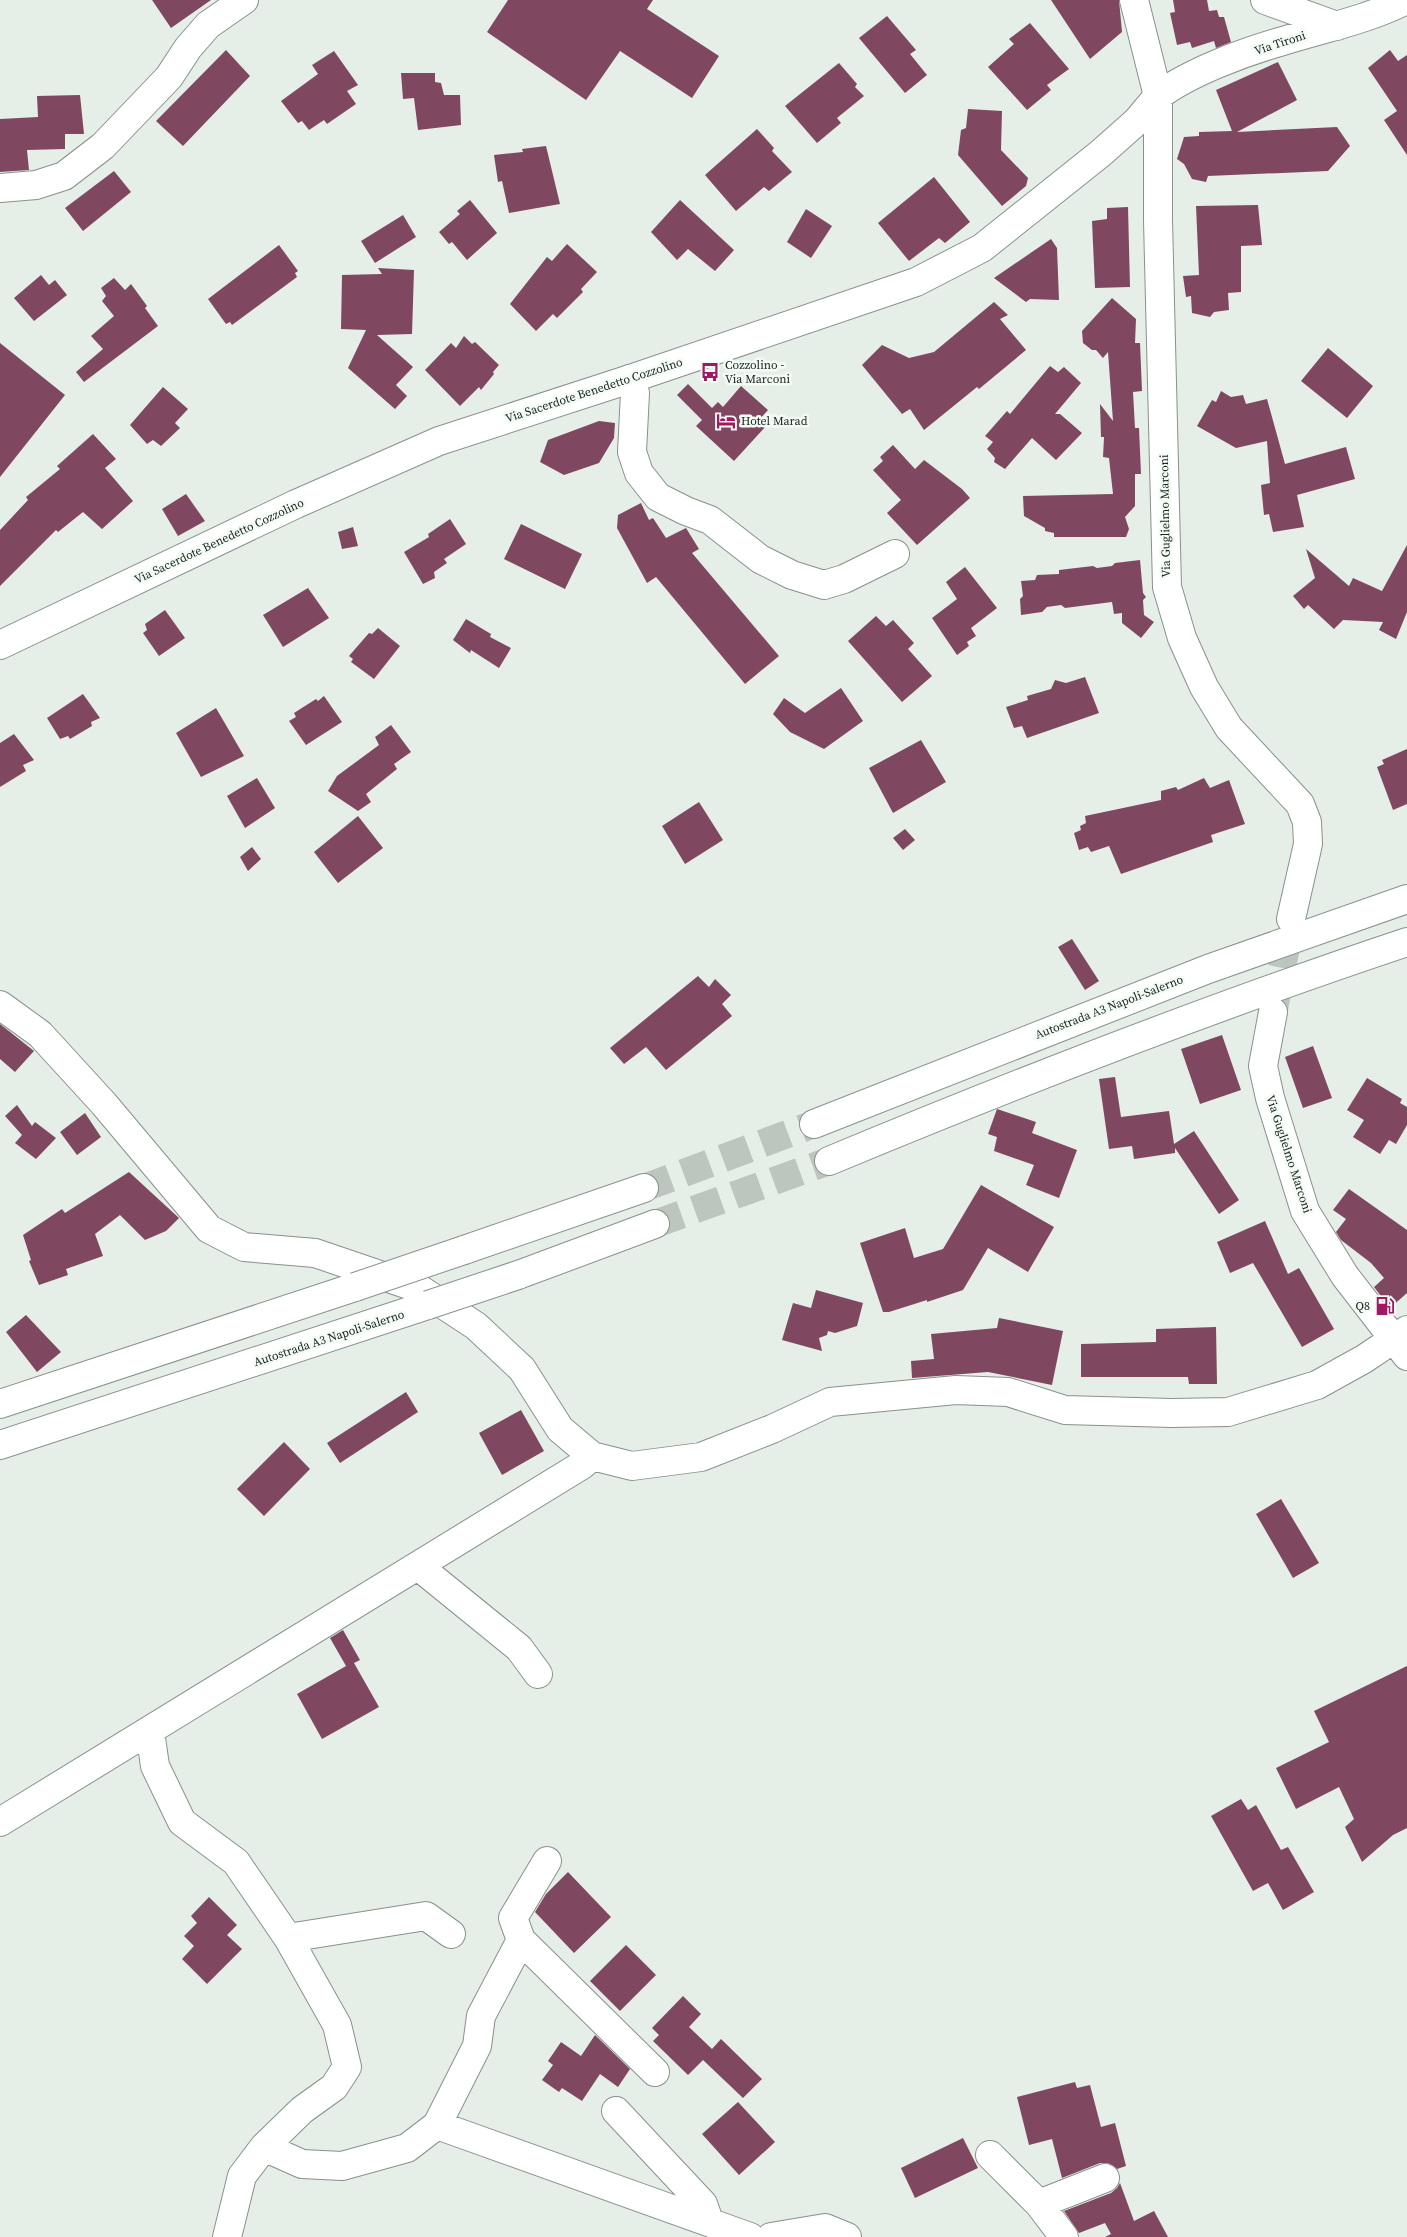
<svg xmlns="http://www.w3.org/2000/svg" width="1407" height="2237" viewBox="0 0 1407 2237" font-family="'Source Serif 4',serif">
	<rect width="100%" height="100%" fill="#e5efe8"/>
	<path fill="#7f4860" d="M152 0H211L171 28Z
		M508 0H653L647 9 719 56 692 98 620 51 586 100 487 32Z
		M1051 0H1119L1122 32 1090 59Z
		M1173 0H1207L1209 11 1217 10 1219 17H1224L1231 42 1216 48 1214 41 1192 48 1190 42 1177 45 1170 13 1175 12Z
		M887 16 916 50 910 54 927 75 905 93 859 38Z
		M1030 23 1069 69 1047 85 1051 90 1027 110 988 67 1014 44 1009 39Z
		M226 50 250 76 183 146 156 121Z
		M1390 50 1398 61 1407 55V155L1384 120 1397 111 1368 68Z
		M334 51 358 85 347 91 356 104 327 124 324 120 309 130 302 121 298 123 281 101 318 74 312 65Z
		M1278 62 1297 100 1237 132 1337 127 1350 146 1328 171 1208 176 1206 182 1192 179 1184 164 1177 159 1184 137 1199 136V132L1232 131 1216 90Z
		M839 63 857 84 855 87 864 96 837 118 841 123 817 143 785 106Z
		M401 73H435V82L441 83 444 95H460L461 125 418 130 414 98 403 99Z
		M80 95 84 134H65V149L27 150 29 170 0 172V119L38 117 37 96Z
		M968 109 1002 111 1001 150 1028 178 1026 186 1002 206 958 155 961 130 966 128Z
		M757 129 774 148 772 151 792 172 769 191 764 187 736 211 705 175Z
		M546 146 560 204 509 213 502 181 498 182 494 155 523 152 522 149Z
		M114 171 131 192 83 231 65 208Z
		M934 177 970 222 945 243 939 238 909 261 878 223Z
		M470 200 497 233 467 260 452 242 449 244 439 232 460 214 457 211Z
		M680 200 734 250 715 271 688 249 677 260 651 232Z
		M1258 205 1262 245 1241 246V292L1228 293 1229 310 1214 312 1210 317 1192 313 1191 296 1186 297 1183 276 1199 275 1196 206Z
		M1128 207 1130 287 1095 288 1092 221 1107 219V208Z
		M806 209 832 226 811 258 787 242Z
		M403 215 416 237 375 263 361 241Z
		M1051 239 1057 248 1059 300 1030 299 1026 302 994 278Z
		M567 244 597 272 581 289 583 292 557 318 553 314 536 331 510 304 547 257 552 261Z
		M279 245 298 271 295 273 297 277 232 325 230 322 226 324 208 299Z
		M378 268 414 270 412 334 377 335 413 367 396 385 407 396 395 409 348 368 366 330 341 329 342 275 382 274Z
		M41 275 49 285 55 280 67 295 34 321 14 298Z
		M114 278 125 290 131 284 147 306 145 308 158 326 84 382 76 372 103 349 91 336 114 316 102 301 106 296 101 288Z
		M1112 298 1136 319 1135 343H1140L1142 391 1133 392 1135 428H1139L1141 474H1135V506L1125 517 1129 529 1126 537H1054V533L1045 531V528L1024 516 1023 496 1113 494 1109 458 1103 457 1104 437H1101L1100 404 1113 421 1108 352 1103 358 1096 350H1092L1083 343 1082 331Z
		M994 302 1008 315 1000 319 1026 350 979 389 977 387 924 430 910 409 902 414 862 365 882 345 909 358 934 352Z
		M464 336 472 344 475 342 499 365 493 372 494 374 481 390 479 387 460 406 425 370 451 343 456 348Z
		M0 343 65 395 0 477Z
		M1328 348 1373 386 1347 418 1301 381Z
		M1050 366 1058 372 1064 367 1081 383 1055 414H1060L1082 433 1056 460 1032 438 1005 469 994 462 995 458 987 449 993 442 985 436 1007 411 1010 414Z
		M688 384 712 408 718 402 723 407 741 386 768 410 760 419 767 425 734 461 696 426 702 420 677 395Z
		M163 387 188 409 175 423 180 428 161 446 153 440 147 444 130 425Z
		M1221 391 1231 397 1243 395 1246 404 1267 399 1285 464 1346 447 1355 479 1297 495 1304 527 1273 532 1269 514 1264 515 1261 485 1270 483 1267 441 1236 448 1197 426 1212 400 1216 402Z
		M599 421 615 423 614 438 599 463 564 475 540 462 548 440Z
		M93 434 116 459 105 468 133 501 102 529 83 512 58 532 56 530 0 586V530L28 500 26 497 60 469 57 466Z
		M893 445 915 469 924 460 962 489 970 498 917 545 887 513 901 500 873 470 883 461 880 457Z
		M186 494 205 521 178 536 162 509Z
		M641 503 649 520 653 518 666 538 686 528 699 549 692 553 779 656 745 684 656 577 647 583 617 528 618 515Z
		M450 519 466 544 444 559 447 563 434 572 435 578 423 584 404 552 429 537 428 534Z
		M521 524 582 554 565 589 504 559Z
		M353 527 358 546 342 549 338 532Z
		M1407 545V612L1396 639 1379 630 1383 622 1343 620 1334 629 1308 605 1304 609 1293 596 1315 578 1306 549 1349 586 1353 578 1382 591Z
		M1140 560 1143 593 1146 597 1143 600 1144 615 1154 622 1141 638 1122 623V613L1114 614 1112 602 1065 608 1061 605 1047 607 1042 612 1021 615 1020 599 1023 596 1021 581 1035 580 1037 575 1059 574V570L1093 566 1097 568 1112 566 1115 563Z
		M965 567 997 608 971 628 976 636 967 642 969 646 957 655 932 618 957 599 946 582Z
		M308 588 329 618 283 647 263 615Z
		M165 610 185 638 159 656 143 633 147 630 145 624Z
		M876 616 886 626 893 620 914 643 908 649 932 676 902 702 848 641Z
		M466 619 491 634 490 637 511 648 499 668 471 650 470 653 453 640Z
		M378 628 400 646 374 679 351 662 353 659 349 656 369 633 372 634Z
		M1085 677 1099 713 1027 738 1022 726 1014 728 1006 707 1028 700 1027 696 1051 689 1055 680 1066 683Z
		M841 688 863 721 824 749 790 732 773 714 784 698 805 713Z
		M83 694 100 718 91 722 92 726 70 739 68 736 60 739 47 718Z
		M324 696 342 722 306 745 289 721 296 717 294 713 316 699 318 701Z
		M216 708 244 756 201 777 176 733Z
		M391 725 411 752 394 764 397 769 366 794 371 802 358 811 328 791 337 776 379 745 375 737Z
		M14 734 34 760 23 765 26 771 0 787V743Z
		M921 740 946 782 893 813 869 768Z
		M1407 749V804L1393 810 1377 767 1384 764 1382 760Z
		M257 778 275 808 245 828 227 796Z
		M1204 778 1210 788 1229 780 1245 824 1211 835 1213 842 1121 874 1109 846 1091 852 1088 847 1079 850 1074 833 1081 830 1080 826 1086 823 1085 816 1161 800V791L1176 787 1178 790Z
		M699 802 723 840 685 864 662 826Z
		M358 816 383 848 338 883 314 852Z
		M905 829 915 840 903 850 893 838Z
		M252 847 261 859 248 871 240 857Z
		M1072 939 1099 981 1085 990 1058 947Z
		M698 976 709 987 715 979 731 995 722 1004 732 1016 666 1070 646 1047 624 1064 610 1048Z
		M0 1024 34 1051 15 1072 0 1059Z
		M1222 1035 1241 1090 1200 1104 1181 1049Z
		M1313 1046 1332 1098 1303 1108 1285 1057Z
		M1115 1077 1121 1117 1169 1111 1174 1144 1194 1131 1239 1200 1219 1214 1175 1148V1153L1134 1159 1132 1146 1109 1149 1099 1079Z
		M1367 1078 1402 1099 1400 1103 1407 1107V1125L1396 1144 1389 1140 1380 1154 1353 1137 1364 1120 1347 1110Z
		M17 1105 32 1126 35 1122 56 1138 36 1159 15 1143 22 1135 5 1116Z
		M997 1109 1036 1122 1032 1133 1077 1150 1059 1198 1026 1185 1034 1165 994 1151 997 1137 988 1134Z
		M85 1113 101 1137 77 1155 60 1132Z
		M129 1172 179 1218 166 1231 145 1240 120 1215 95 1234 103 1256 66 1269 68 1275 39 1285 29 1261 31 1260 23 1235 62 1209 65 1213Z
		M981 1185 1054 1227 1028 1272 988 1248 963 1290 927 1302V1300L889 1312H883L860 1243 905 1228 914 1258 943 1249Z
		M1349 1189 1407 1230V1293L1390 1308 1374 1287 1384 1278 1371 1263 1341 1240 1336 1232 1346 1219 1333 1210Z
		M1265 1221 1288 1274 1299 1268 1334 1329 1302 1347 1253 1263 1230 1273 1217 1242Z
		M816 1290 863 1303 857 1326 835 1333 828 1331 827 1335 819 1338 822 1351 782 1340 793 1303 811 1308Z
		M26 1315 61 1352 37 1372 6 1332Z
		M999 1318 1063 1331 1052 1385 988 1372 912 1378 911 1361 934 1359 931 1334 997 1328Z
		M1216 1327 1217 1384H1189L1188 1377H1081V1344L1156 1342V1329Z
		M406 1392 418 1412 340 1463 327 1443Z
		M521 1410 544 1451 502 1475 479 1433Z
		M284 1442 310 1469 264 1516 237 1489Z
		M1281 1499 1319 1563 1293 1578 1256 1514Z
		M343 1630 360 1660 354 1663 379 1707 322 1739 297 1694 346 1666 330 1638Z
		M1407 1666V1828L1393 1835 1362 1862 1345 1827 1354 1819 1339 1787 1296 1809 1276 1768 1329 1742 1314 1711Z
		M1241 1799 1248 1810 1256 1805 1281 1850 1288 1847 1314 1892 1283 1910 1268 1883 1253 1891 1211 1816Z
		M568 1872 611 1917 574 1953 535 1912 546 1894Z
		M209 1897 237 1925 227 1935 242 1949 207 1984 182 1959 194 1946 184 1936 197 1923 191 1916Z
		M626 1945 656 1975 620 2011 590 1981Z
		M683 1996 701 2014 689 2027 712 2049 721 2039 762 2079 743 2098 703 2060 688 2075 653 2041 659 2035 652 2028Z
		M595 2035 630 2069 618 2087 600 2074 582 2101 562 2088 559 2092 542 2080 553 2065 548 2061 561 2042 581 2056Z
		M1075 2082 1077 2088 1090 2085 1101 2127 1115 2123 1126 2166 1117 2169 1108 2163H1100L1062 2178 1052 2139 1029 2145 1017 2097Z
		M738 2102 775 2142 739 2175 702 2134Z
		M963 2138 978 2168 915 2198 901 2168Z
		M1120 2183 1134 2221 1154 2211 1168 2237H1105L1111 2234 1105 2223 1079 2233 1064 2211 1111 2193 1117 2188Z"/>
	<g fill="none" stroke-linecap="round" stroke-linejoin="round">
		<path stroke="#bdc5bf" stroke-width="28" stroke-dasharray="28 14" stroke-linecap="butt" d="M1274 1009 1291 921"/>
		<path stroke="#bdc5bf" stroke-width="28" stroke-dasharray="28 14" stroke-linecap="butt" d="M644 1188 814 1124
			M655 1224 829 1161"/>
		<g stroke="#88918b" stroke-width="30">
			<path id="minor" d="M1134 0 1158 96V220L1167 587 1182 638 1204 687 1229 728 1300 804 1307 822 1308 844 1291 919
				M1265 0 1337 26
				M1158 96C1190 72 1244 52 1283 41 1324 28 1367 20 1406 0
				M0 188 36 185 64 176 103 146 169 77 188 48 208 25 244 0
				M630 379 635 393 632 452 639 473 658 497 686 511 710 520 760 559 792 575 824 585 844 579 895 554
				M0 1005 40 1034 104 1104 209 1229 244 1247 315 1253 418 1288 476 1326 522 1369 560 1429 592 1456 632 1466 701 1457 772 1429 830 1402 956 1390 1008 1392 1065 1410 1171 1413 1228 1412 1317 1385 1364 1359 1407 1330
				M1273 1012 1263 1066 1270 1098 1305 1211 1345 1276 1407 1356
				M418 1566 519 1648 538 1674
				M150 1731 155 1766 182 1822 236 1862 288 1938 337 2025 347 2067 334 2087 302 2110 264 2147 242 2176 227 2237
				M0 1822 582 1465 592 1456
				M547 1861 513 1918 521 1940 655 2072
				M288 1938 426 1916 451 1934
				M616 2111 703 2204 709 2221
				M437 2125 750 2237
				M264 2147 302 2164 342 2166 407 2148 437 2125 477 2046 481 2016 521 1940
				M990 2155 1039 2204 1064 2237
				M1039 2204 1105 2178
				M771 2237 825 2228 847 2237"/>
		</g>
		<g stroke="#88918b" stroke-width="30">
			<path id="major" d="M0 645 296 504 439 441 630 379 916 282 982 248 1101 153 1137 121 1158 96"/>
		</g>
		<g stroke="#88918b" stroke-width="30">
			<path id="highway" d="M814 1124 1208 969 1407 899
				M829 1161C1019 1082 1212 1007 1407 942
				M464 1250 644 1188
				M518 1275 655 1224
				M0 1404 355 1287
				M0 1445 428 1305"/>
		</g>
		<use href="#minor" stroke="#fff" stroke-width="28"/>
		<use href="#major" stroke="#fff" stroke-width="28"/>
		<use href="#highway" stroke="#fff" stroke-width="28"/>
		<g stroke="#88918b" stroke-width="30" stroke-linecap="butt">
			<path id="highway-bridge" d="M355 1287 464 1250
				M428 1305 518 1275"/>
		</g>
		<use href="#highway-bridge" stroke="#fff" stroke-width="28"/>
	</g>
	<defs>
		<g id="bus-bare" transform="scale(1.5)"><path d="M-5-6H5V4H4V6H2V4H-2V6H-4V4H-5ZM-3.5-4V0h7V-4ZM-3.5 1.2v1.5H-2V1.2ZM2 1.2v1.5H3.5V1.2Z" fill="#a11965" stroke="#f2fcf5" stroke-width="2.5" paint-order="stroke"/></g>
		<g id="hotel-bare" transform="scale(1.5)"><path d="M-6-4.5h1.5V1H6V5H4.5V3h-9V5H-6ZM-4 0a1.8 1.8 0 1 1 3.6 0ZM.5 0V-2.5h3Q6-2.5 6 0Z" fill="#a11965" stroke="#f2fcf5" stroke-width="2.5" paint-order="stroke"/></g>
		<g id="fuel-bare" transform="scale(1.5)"><path d="M-5.5-6h7V0h2V4h1.3V-2.5L3-4.5l.8-.8L6-3V5H2.5V1h-1V6h-7ZM-4.2-4.7v3.2H.2V-4.7Z" fill="#a11965" stroke="#f2fcf5" stroke-width="2.5" paint-order="stroke"/></g>
	</defs>
	<g fill-rule="evenodd">
		<use href="#bus-bare" x="710" y="372"/>
		<use href="#hotel-bare" x="726" y="421"/>
		<use href="#fuel-bare" x="1385" y="1306"/>
	</g>
	<g text-anchor="middle" dominant-baseline="central" stroke-width="5" stroke-linejoin="round" paint-order="stroke">
		<g font-size="12" fill="#1c1f1d" stroke="#f2fcf5">
			<text transform="translate(1280 43) rotate(-18)">Via Tironi</text>
			<text transform="translate(594 390) rotate(-18)">Via Sacerdote Benedetto Cozzolino</text>
			<text transform="translate(1165 516) rotate(-91)">Via Guglielmo Marconi</text>
			<text transform="translate(219 541) rotate(-25)">Via Sacerdote Benedetto Cozzolino</text>
			<text transform="translate(1109 1007) rotate(-21)">Autostrada A3 Napoli-Salerno</text>
			<text transform="translate(1289 1154) rotate(72)">Via Guglielmo Marconi</text>
			<text transform="translate(329 1338) rotate(-18)">Autostrada A3 Napoli-Salerno</text>
		</g>
		<g font-size="12" fill="#1c1f1d" stroke="#f2fcf5" text-anchor="start">
			<text x="725" y="365">Cozzolino -<tspan x="725" dy="14">Via Marconi</tspan></text>
			<text x="741" y="421">Hotel Marad</text>
			<text x="1370" y="1306" text-anchor="end">Q8</text>
		</g>
	</g>
</svg>
